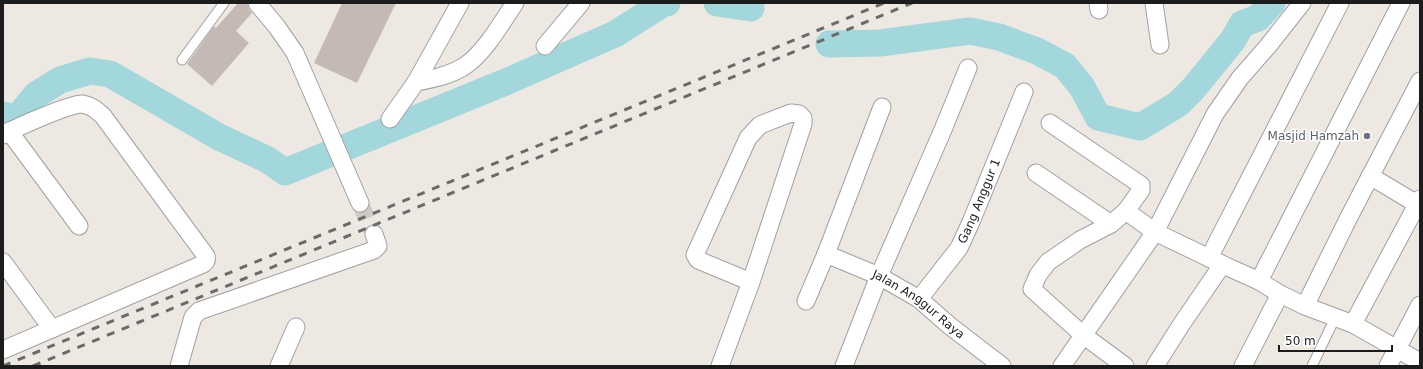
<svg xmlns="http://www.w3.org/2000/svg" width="1423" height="369" viewBox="0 0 1423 369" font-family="'DejaVu Sans',sans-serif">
	<rect width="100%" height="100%" fill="#eee8e2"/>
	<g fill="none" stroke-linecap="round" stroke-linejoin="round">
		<path stroke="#a2d8dc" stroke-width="27" d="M717 3 751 8
			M829 44 880 43 970 31 999 37 1037 51 1065 66 1082 87 1098 117 1140 127 1178 104 1193 89 1233 40 1242 24 1258 18 1272 3
			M3 115 17 118 36 95 60 80 90 71 110 74 219 137 268 160 285 172 508 81 615 34 664 3H667"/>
	</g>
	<path fill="#c5b9b5" d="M238 3H247L249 9 252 13 236 31 249 43 212 86 187 64 214 26 216 28Z
		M342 3H396L357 83 314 63Z"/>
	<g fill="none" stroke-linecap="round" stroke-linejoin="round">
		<path stroke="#cec9c4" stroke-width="17" stroke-dasharray="17 8" stroke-linecap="butt" d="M360 203 374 234"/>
		<g stroke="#a0a0a0" stroke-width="11">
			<path id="service" d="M182 60 224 3
				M1312 366 1335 318"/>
		</g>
		<g stroke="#a0a0a0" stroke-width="19">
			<g id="minor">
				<path d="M257 3 277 27 295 53 360 203"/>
				<path d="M1098 3 1099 10"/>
				<path d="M1154 3 1160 45"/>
				<path d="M545 46 581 3"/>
				<path d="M416 82 460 3"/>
				<path d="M390 119 416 82C433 79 452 75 466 65 485 52 502 22 515 3"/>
				<path d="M1050 123 1141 185V190L1126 211"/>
				<path d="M9 131 79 226"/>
				<path d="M3 135C15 128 69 104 82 104 90 105 97 110 103 116L206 256C207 260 206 262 203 264L3 350"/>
				<path d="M1036 173 1111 224"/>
				<path d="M1370 176 1417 204"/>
				<path id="s1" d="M826 254 879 276 919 299 950 326 1002 366"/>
				<path d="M1209 258 1340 3"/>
				<path d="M3 262 52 329"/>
				<path d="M1259 281 1401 3"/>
				<path id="s2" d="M919 299 959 248 971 222 1024 92"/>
				<path d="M806 301 826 254 882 107"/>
				<path d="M1305 306 1349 217 1420 81"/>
				<path d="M1353 324 1420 199"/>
				<path d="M179 366 193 317 199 311 374 250 378 246 374 234"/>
				<path d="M279 366 296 327"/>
				<path d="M720 366 751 282 803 124V118L799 114 791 113 783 116 760 125 748 138 695 255 698 260 751 282"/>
				<path d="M844 366 879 276 942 132 968 68"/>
				<path d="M1062 366 1155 232 1215 114 1240 78 1268 46 1302 3"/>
				<path d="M1125 366 1083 335 1032 289 1038 275 1048 262 1080 240 1111 224 1126 211 1155 232 1230 268 1259 281 1280 294 1305 306 1353 324 1420 362"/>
				<path d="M1155 366 1181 325 1222 265"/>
				<path d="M1243 366 1280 294"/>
				<path d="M1388 366 1420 305"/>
			</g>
		</g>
		<use href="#service" stroke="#fff" stroke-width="9"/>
		<use href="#minor" stroke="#fff" stroke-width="17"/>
		<path stroke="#6a6a6a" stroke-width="3" stroke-dasharray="8 8" stroke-linecap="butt" d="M3 366 884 3
			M33 366 912 3"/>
	</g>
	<circle fill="#6b7280" stroke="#fff" stroke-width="1.5" cx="1367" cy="136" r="4"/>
	<g text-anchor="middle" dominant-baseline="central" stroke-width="3" stroke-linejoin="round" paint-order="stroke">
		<g font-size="12" fill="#5b616d" stroke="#fff" text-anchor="end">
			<text x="1359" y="136">Masjid Hamzah</text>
		</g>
		<g font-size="12" fill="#1c1c1c" stroke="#fff">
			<text stroke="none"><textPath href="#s2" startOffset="116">Gang Anggur 1</textPath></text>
			<text stroke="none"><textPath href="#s1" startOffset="106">Jalan Anggur Raya</textPath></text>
		</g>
	</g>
	<rect width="1423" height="369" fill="none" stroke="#1c1c1c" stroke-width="8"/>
	<path d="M1279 345v6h113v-6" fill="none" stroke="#1c1c1c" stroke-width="2"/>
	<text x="1285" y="345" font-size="12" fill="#1c1c1c" stroke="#ffffff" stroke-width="3" paint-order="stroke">50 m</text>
</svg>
